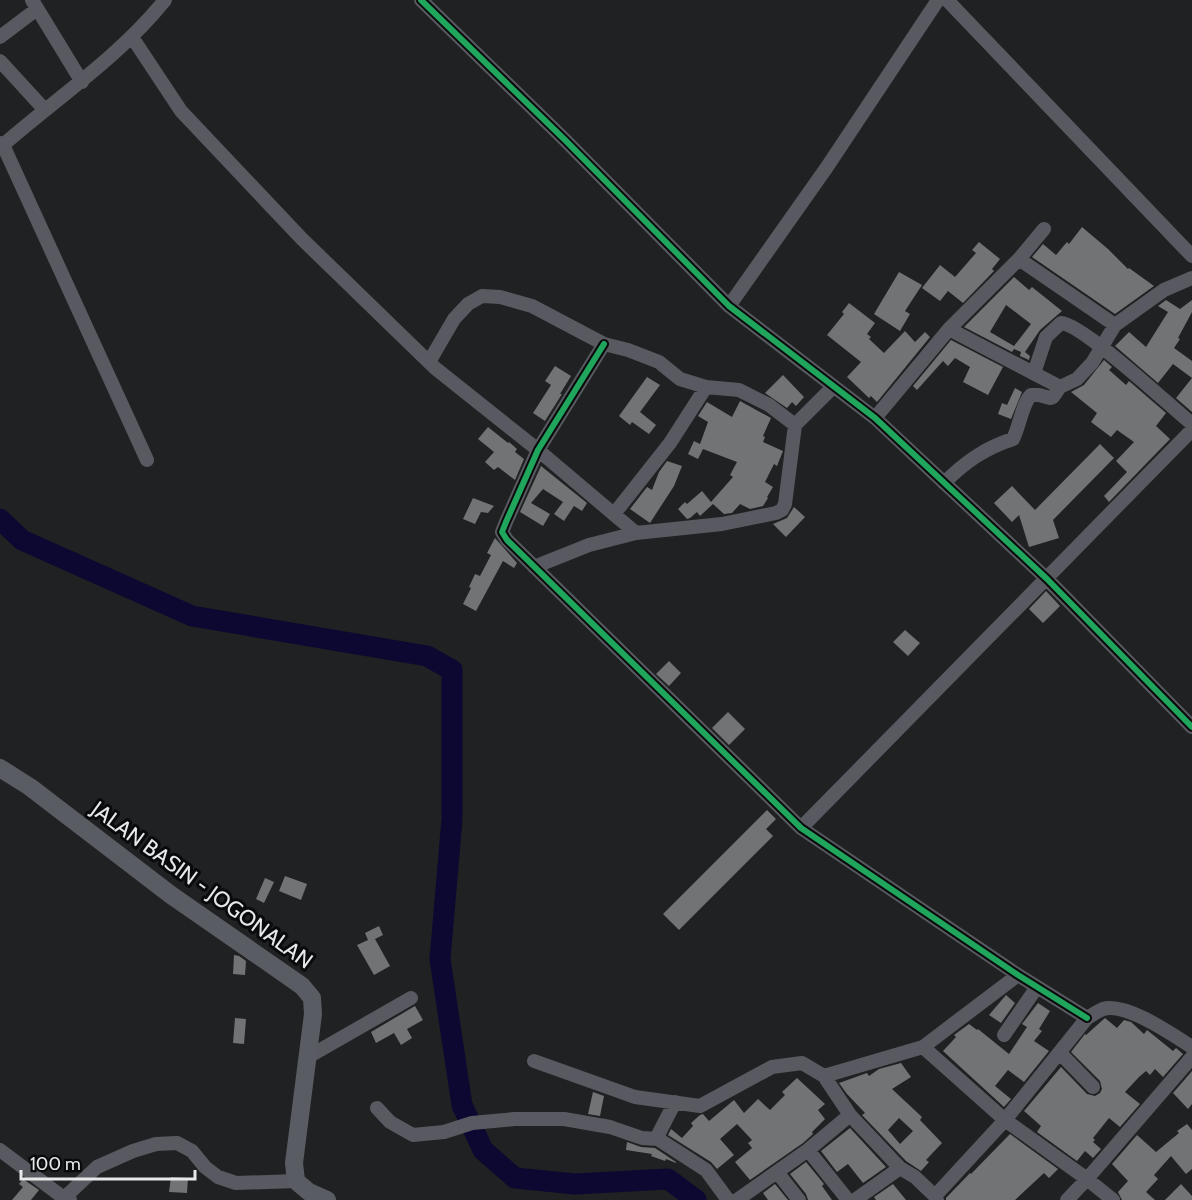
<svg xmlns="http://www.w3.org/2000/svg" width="1192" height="1200" viewBox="0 0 1192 1200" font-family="Cabin,sans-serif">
	<rect width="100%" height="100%" fill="#202122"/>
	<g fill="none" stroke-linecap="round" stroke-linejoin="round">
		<path stroke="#0c0831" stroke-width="21" d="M0 519 22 540 192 616 427 656 452 670V819L440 959 462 1105 483 1150 515 1178 575 1184 668 1179 696 1200"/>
	</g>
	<path fill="#727374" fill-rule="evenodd" d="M1082 227 1108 249 1128 269 1129 268 1154 286 1115 314 1032 257 1043 244 1056 255 1067 242 1069 244Z
		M979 242 1000 259 992 269 994 271 963 303 948 291 940 301 922 288 940 265 955 277 976 253 972 250Z
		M899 272 922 285 905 311 910 314 900 331 874 314Z
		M1014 277 1029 290 1032 287 1062 311 1040 330 1025 352 1030 356 1029 360 1020 356 1021 352 1014 349 1012 352 964 327ZM1006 305 1031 324 1014 346 990 332Z
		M1166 300 1180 309 1192 300V312L1178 338 1180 339 1174 348 1192 361V412L1176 398 1192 378 1173 364 1158 383 1115 346 1129 332 1146 347 1168 312 1158 306Z
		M849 303 875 323 867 334 871 337 869 339 884 353 905 331 915 342 925 332 930 337 877 402 871 396 869 398 847 377 861 362 827 335 844 314 842 312Z
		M951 340 1003 367 988 395 963 382 970 367 955 358 948 366 943 361 917 390 913 386Z
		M1104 360 1112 367 1109 370 1126 385 1129 381 1166 413 1156 426 1170 439 1109 502 1104 496 1127 472 1116 461 1134 442 1117 430 1111 437 1091 422 1097 413 1071 392 1084 385Z
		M555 366 571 376 560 394H562L545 421 533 413 551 385 545 381Z
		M783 375 804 397 796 406 792 402 787 408 765 393Z
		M647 377 660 385 640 412 656 425 649 434 632 422 630 425 619 416Z
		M1015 388 1022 392 1011 419 998 414 1002 403 1007 405Z
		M740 401 771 418 763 436 765 437 763 442 783 451 777 466 774 464 765 482 773 487 767 497 768 498 763 506 750 509 740 504 732 513 724 514 713 504 700 516 697 512 690 518 687 519 678 509 685 502 687 504 702 491 711 502 733 477 730 475 737 462 703 449 698 459 688 454 694 441 700 444 708 422 698 416 707 402 732 417Z
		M488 427 508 443 509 442 517 449 515 452 524 459 515 480 498 467 494 470 485 462 494 452 478 439Z
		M1100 444 1114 458 1053 520 1059 538 1029 547 1019 515 1012 522 994 503 1012 486 1035 510Z
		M667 461 682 466 674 486 650 523 630 509 647 487 652 490 659 472Z
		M541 466 587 503 582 511 574 506 564 521 554 514 563 502 543 489 531 503 550 514 543 526 520 512Z
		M473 498 494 506 488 513 481 512 475 524 463 519Z
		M794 507 805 517 786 537 773 524 787 518Z
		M495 538 517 563 514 568 503 561 476 611 463 604 471 588 469 587 475 574 480 576 491 555 487 553Z
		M1046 591 1060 606 1043 623 1029 609Z
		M905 630 920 643 908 656 893 642Z
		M669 661 681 673 669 686 656 674Z
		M728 712 745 729 729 745 712 728Z
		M767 810 776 819 766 829 773 836 679 930 663 914Z
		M285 876 307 884 301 900 279 891Z
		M265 878 274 882 264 903 256 899Z
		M379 926 383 935 375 939 390 966 374 975 357 945 368 940 365 933Z
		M234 955 239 956 246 961 245 975 233 974Z
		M1006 995 1015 1003 1001 1023 989 1015Z
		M1038 1003 1050 1011 1039 1029 1042 1031 1034 1041 1049 1051 1024 1082 1008 1070 995 1086 1011 1099 1004 1107 943 1051 956 1037 954 1035 969 1024 977 1030 978 1029 1009 1054 1027 1027 1022 1024Z
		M415 1006 423 1020 407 1029 412 1038 401 1045 394 1033 376 1043 371 1032Z
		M235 1018 246 1019 244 1044 233 1043Z
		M1105 1018 1117 1028 1124 1020 1131 1022 1144 1034 1147 1030 1173 1051 1176 1048 1183 1054 1163 1077 1155 1069 1150 1075 1146 1071 1139 1077 1125 1092 1140 1104 1120 1127 1109 1118 1093 1138 1095 1140 1093 1142 1101 1149 1093 1158 1085 1151 1077 1161 1037 1132 1041 1126 1024 1111 1061 1067 1087 1094 1095 1096 1100 1093 1102 1089 1100 1081 1071 1052 1085 1034 1086 1035Z
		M901 1063 911 1077 892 1089 922 1117 920 1120 942 1143 926 1160 929 1162 921 1171 906 1161 862 1115 865 1113 847 1094 839 1083 867 1073 869 1076 879 1069ZM899 1118 913 1131 900 1144 888 1130Z
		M1192 1071V1104L1188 1109 1173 1093Z
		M797 1078 825 1104 818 1110 825 1119 812 1132 813 1134 803 1143 750 1180 735 1162 752 1148 748 1143 752 1140 737 1124 720 1139 734 1155 717 1169 711 1162 668 1135 671 1129 682 1138 693 1126 691 1123 700 1115 703 1114 709 1121 734 1100 744 1113 758 1099 770 1110 785 1095 782 1092Z
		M593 1092 604 1096 600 1116 588 1114Z
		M1187 1124 1192 1130V1169L1186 1174 1171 1156 1154 1175 1158 1179 1146 1192 1155 1200H1122L1118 1192 1128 1181 1112 1164 1137 1135 1156 1152 1179 1133 1177 1131Z
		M850 1128 886 1167 863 1183 848 1164 837 1172 821 1151Z
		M1010 1134 1058 1169 1049 1178 1044 1173 1015 1200H946V1198L970 1173 971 1174Z
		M627 1142 641 1147 655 1148 676 1162V1163L666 1159 665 1161 651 1156 652 1154 626 1150Z
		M806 1162 824 1184 822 1186 832 1200H808L806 1194 790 1174Z
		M171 1177 188 1178 187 1193 169 1192Z
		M23 1179 39 1190 31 1200H12L23 1187 19 1184Z
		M775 1184 788 1200H768L763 1193Z
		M893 1184 906 1200H876L874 1197Z
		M1181 1184 1192 1196V1200H1165Z"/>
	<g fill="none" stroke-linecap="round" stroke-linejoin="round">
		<path stroke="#595a61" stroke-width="14" d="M32 0 82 82
			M421 0 565 140 729 306 875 418 1047 579 1192 727
			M947 0 1192 256
			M0 37 37 9
			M132 37 181 111 302 239 435 368 538 450 636 533
			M0 61 44 109
			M0 143 3 145 147 460
			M3 145C58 97 119 57 165 0
			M1019 259 1115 325
			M729 306 827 167 938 0
			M949 329 1060 387 1077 379 1092 363 1115 325 1164 290 1192 278
			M604 344 538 450 506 522 502 532 507 540 801 828 1018 975 1087 1018
			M429 362 454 319 468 304 482 296 500 297 532 306 604 344 628 350 659 362 680 379 706 387 739 390 769 405 795 425
			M1034 373 1046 337 1061 323C1083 324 1170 406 1192 424
			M875 418 949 329 1019 259 1044 229
			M944 483C965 462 985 448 1013 439 1020 425 1022 404 1031 395H1039L1050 398 1053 397 1060 387
			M614 514 670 443 706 387
			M534 567 589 545 636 533 722 524 776 513 782 510 785 504 795 425 833 387
			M801 828 1192 430
			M1004 1035 1037 987
			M923 1047 1005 1120 1087 1179 1113 1200
			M1060 1053 1093 1087
			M308 1057 411 998
			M534 1061 635 1097 700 1106 772 1067 802 1063 824 1076 850 1115 900 1168 915 1177 935 1196 937 1200
			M824 1076 923 1047 1018 975
			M377 1108 390 1122 413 1135 444 1132 472 1123 515 1119H564L610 1127 642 1138 658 1139 706 1170 728 1200
			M658 1139V1135L675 1102
			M0 1150 64 1198 70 1200
			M808 1150 848 1200
			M777 1172 799 1200
			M935 1196 1005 1120 1087 1018C1092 1015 1098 1011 1103 1009 1126 1002 1173 1035 1192 1047
			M64 1198 97 1167 133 1151 156 1144 177 1143 192 1151 205 1167 218 1177 236 1183 296 1181
			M737 1200 808 1150 850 1115
			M855 1200 900 1168
			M1067 1200 1087 1179 1192 1057"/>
		<path stroke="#5a5c63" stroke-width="18" d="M0 768 30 787 171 895 302 986 312 998 313 1014 294 1163 296 1181 309 1192 327 1200"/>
		<g stroke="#090a0b" stroke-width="10">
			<path id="cycleway" d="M421 0 565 140 729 306 875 418 1047 579 1192 727
				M604 344 538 450 506 522 502 532 507 540 801 828 1018 975 1087 1018"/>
		</g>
		<use href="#cycleway" stroke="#20a55d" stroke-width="6"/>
	</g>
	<g text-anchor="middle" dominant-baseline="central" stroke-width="6" stroke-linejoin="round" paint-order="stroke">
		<g font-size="22" fill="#e7e8ea" stroke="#090a0b">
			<text transform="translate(202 885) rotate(36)">JALAN BASIN - JOGONALAN</text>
		</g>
	</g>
	<path d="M21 1170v9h174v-9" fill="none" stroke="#e7e8ea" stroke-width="3"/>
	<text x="30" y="1170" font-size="18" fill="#e7e8ea" stroke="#090a0b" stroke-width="4.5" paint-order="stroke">100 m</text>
</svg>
